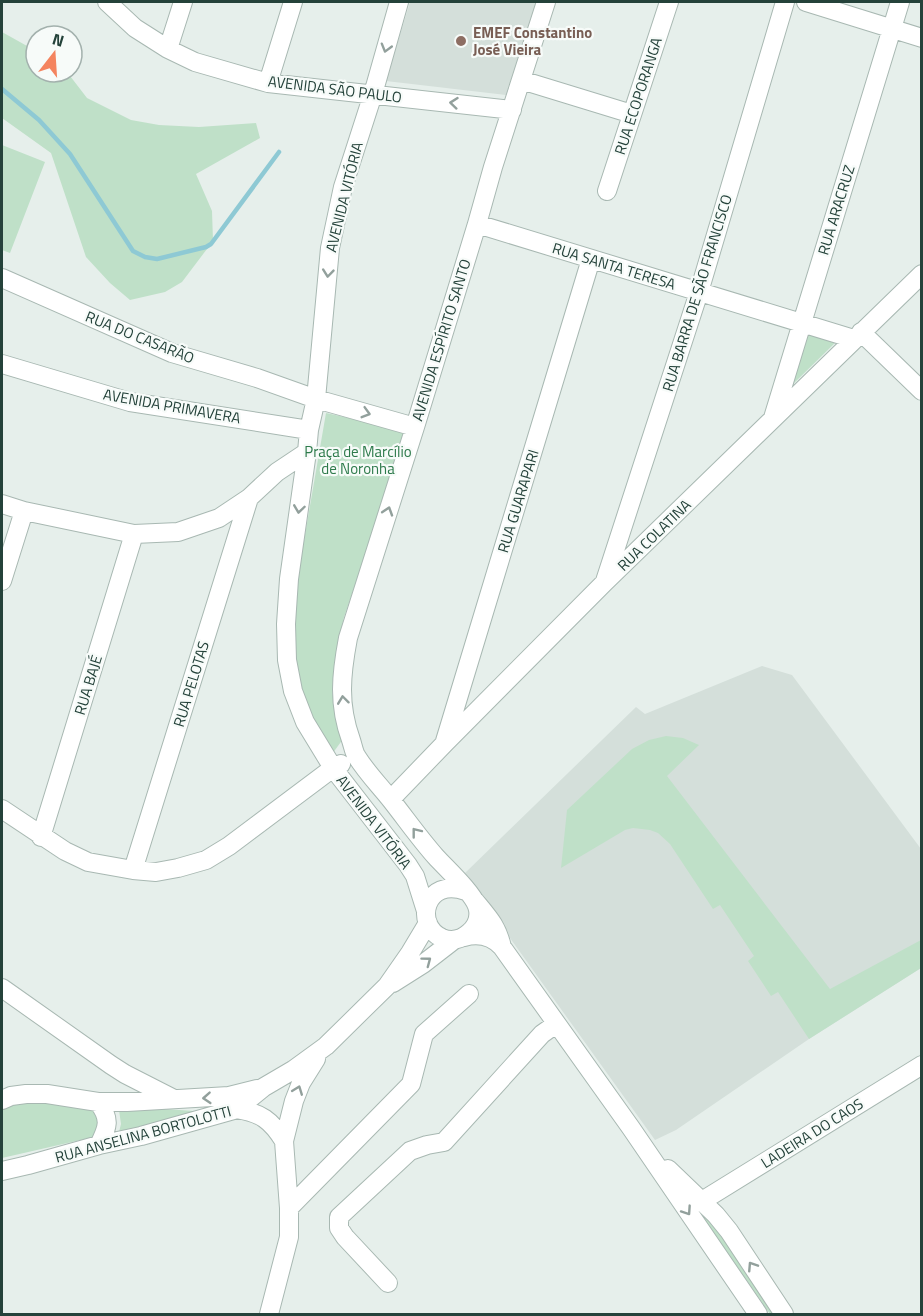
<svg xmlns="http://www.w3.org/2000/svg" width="923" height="1316" viewBox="0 0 923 1316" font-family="'Titillium Web',sans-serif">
	<rect width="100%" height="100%" fill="#e6efeb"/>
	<path fill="#d4dfda" d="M410 2H536L506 95 386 81Z
		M762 666 792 675 921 849V968L809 1039 676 1130 655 1140 464 874 636 707 645 714Z"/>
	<path fill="#bfe0c8" d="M2 32 36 51V72H67L87 98 131 120 159 125 199 127 256 123 260 138 196 174 212 211 213 241 182 282 165 292 130 300 110 283 86 257 51 153 2 118Z
		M2 145 45 162 10 253 2 250Z
		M806 331 838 340 790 387Z
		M326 413 408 431 344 617 339 638 334 668 332 691 338 728 343 739 330 757 299 687 294 657V624L297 581Z
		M666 736 683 738 699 745 667 776 830 989 921 940V968L809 1039 778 992 771 996 748 961 754 956 720 905 713 909 670 844 658 833 650 830 633 828 625 830 561 868 567 810 632 749 649 740Z
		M36 1100 98 1110V1136L2 1158V1106Z
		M148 1108 195 1111 219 1110 119 1132 121 1124 119 1110Z
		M701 1206 779 1314H770L697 1209Z"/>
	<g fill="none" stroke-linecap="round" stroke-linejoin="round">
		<path stroke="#8ec9d4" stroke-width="4.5" d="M2 89 39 120 70 154 133 251 145 257 157 259 206 247 211 244 279 152"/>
		<g stroke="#a8b8b2" stroke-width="20">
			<path id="minor" d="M107 2 135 28 168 49 195 62 268 83 512 110
				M399 2 373 94 343 187 330 248 316 399 309 430 307 452 289 579 286 624 287 660 293 691 305 722 333 768 408 865 415 876 426 911
				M806 2 922 38
				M168 49 183 2
				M521 80 632 114
				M268 83 293 2
				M607 191 669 2
				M477 224 854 339
				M2 278 172 353 257 378 316 399 415 427
				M861 332 922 391
				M2 364 130 402 309 430
				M773 418 900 2
				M2 504 24 511 134 534 178 532 219 518 249 498 277 472 307 452
				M2 581 24 511
				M605 581 699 292 785 2
				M445 741 591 259
				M391 799 445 743 604 583 922 274
				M2 809 65 851 88 862 133 870 156 872 178 868 206 860 229 846 333 768 341 764
				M41 837 134 534
				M133 870 249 498
				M466 891C425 876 413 925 442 938 461 946 484 926 477 906 472 892 447 869 436 857 420 839 406 819 391 800 380 786 367 773 357 757 354 753 353 746 351 740 338 704 341 675 348 638L415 427 477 224 493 167 546 2
				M475 901C489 918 497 926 502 947
				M464 937C479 933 492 936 502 947L631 1128 758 1314
				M393 983 423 964 454 940
				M2 988 111 1065 125 1074 174 1099
				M2 1100 11 1096 26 1094H47L98 1102H127L229 1096 257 1089
				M98 1102C111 1119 108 1127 99 1145
				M237 1109C261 1113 271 1120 284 1141
				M668 1169 716 1215 729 1231 784 1314
				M2 1171 28 1165 99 1145 141 1136 237 1109 264 1087 293 1070 326 1046 387 986 410 953 428 923
				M702 1201 922 1065
				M289 1208 411 1084 424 1034 469 994
				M388 1283 345 1237 339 1228V1217L410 1151 427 1145 444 1142 542 1034 556 1024
				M269 1314 289 1237V1208L284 1141 294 1101 301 1083 316 1059"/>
		</g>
		<use href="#minor" stroke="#fff" stroke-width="18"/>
	</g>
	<defs><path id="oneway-chevron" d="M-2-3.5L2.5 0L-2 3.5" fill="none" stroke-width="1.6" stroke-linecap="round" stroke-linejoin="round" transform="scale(1.5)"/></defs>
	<g stroke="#92a09c">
		<use href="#oneway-chevron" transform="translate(386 48) rotate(106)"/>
		<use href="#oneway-chevron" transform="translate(454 103) rotate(-174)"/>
		<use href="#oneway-chevron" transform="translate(328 273) rotate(96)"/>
		<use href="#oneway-chevron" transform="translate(366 413) rotate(16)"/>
		<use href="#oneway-chevron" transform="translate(299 509) rotate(98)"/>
		<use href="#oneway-chevron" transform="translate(388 511) rotate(-72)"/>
		<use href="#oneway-chevron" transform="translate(343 700) rotate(-97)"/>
		<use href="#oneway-chevron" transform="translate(416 832) rotate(-128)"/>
		<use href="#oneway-chevron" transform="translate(427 961) rotate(-37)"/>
		<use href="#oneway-chevron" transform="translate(298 1090) rotate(-69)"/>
		<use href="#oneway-chevron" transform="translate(207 1098) rotate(176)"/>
		<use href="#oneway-chevron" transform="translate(687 1211) rotate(56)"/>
		<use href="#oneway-chevron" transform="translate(752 1266) rotate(-123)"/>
	</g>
	<circle fill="#8d6e63" stroke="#f7fbf9" stroke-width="2" cx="461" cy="41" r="6"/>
	<g text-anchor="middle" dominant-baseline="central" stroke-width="4.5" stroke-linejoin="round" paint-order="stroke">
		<g font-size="15" font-weight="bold" fill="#785e54" stroke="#f7fbf9" text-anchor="start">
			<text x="473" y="32">EMEF Constantino<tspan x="473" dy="17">José Vieira</tspan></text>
		</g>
		<g font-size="15" fill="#24423a" stroke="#f7fbf9">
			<text transform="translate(335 89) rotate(7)">AVENIDA SÃO PAULO</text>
			<text transform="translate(638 96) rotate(-72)">RUA ECOPORANGA</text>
			<text transform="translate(344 197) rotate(-76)">AVENIDA VITÓRIA</text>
			<text transform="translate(836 210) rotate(-73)">RUA ARACRUZ</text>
			<text transform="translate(614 266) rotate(17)">RUA SANTA TERESA</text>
			<text transform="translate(697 293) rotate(-73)">RUA BARRA DE SÃO FRANCISCO</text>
			<text transform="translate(140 337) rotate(22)">RUA DO CASARÃO</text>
			<text transform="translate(441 340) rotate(-73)">AVENIDA ESPÍRITO SANTO</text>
			<text transform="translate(172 406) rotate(10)">AVENIDA PRIMAVERA</text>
			<text transform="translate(518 501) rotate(-73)">RUA GUARAPARI</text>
			<text transform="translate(654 535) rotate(-44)">RUA COLATINA</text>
			<text transform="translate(191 684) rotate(-73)">RUA PELOTAS</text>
			<text transform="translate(88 685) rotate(-73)">RUA BAJÉ</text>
			<text transform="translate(374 822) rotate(53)">AVENIDA VITÓRIA</text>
			<text transform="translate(812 1133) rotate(-32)">LADEIRA DO CAOS</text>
			<text transform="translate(143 1134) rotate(-15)">RUA ANSELINA BORTOLOTTI</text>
		</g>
		<g font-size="15" fill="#2d7a4b" stroke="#f7fbf9">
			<text x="358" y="451">Praça de Marcílio<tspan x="358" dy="17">de Noronha</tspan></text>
		</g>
	</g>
	<rect width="923" height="1316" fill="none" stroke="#24423a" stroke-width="6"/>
	<g transform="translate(54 54) rotate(17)"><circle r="28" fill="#f7fbf9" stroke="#a3b1ad" stroke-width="1.5"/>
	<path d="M0-4.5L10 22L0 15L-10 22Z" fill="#f4845f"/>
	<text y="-9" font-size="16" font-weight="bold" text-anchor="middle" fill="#24423a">N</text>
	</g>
</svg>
